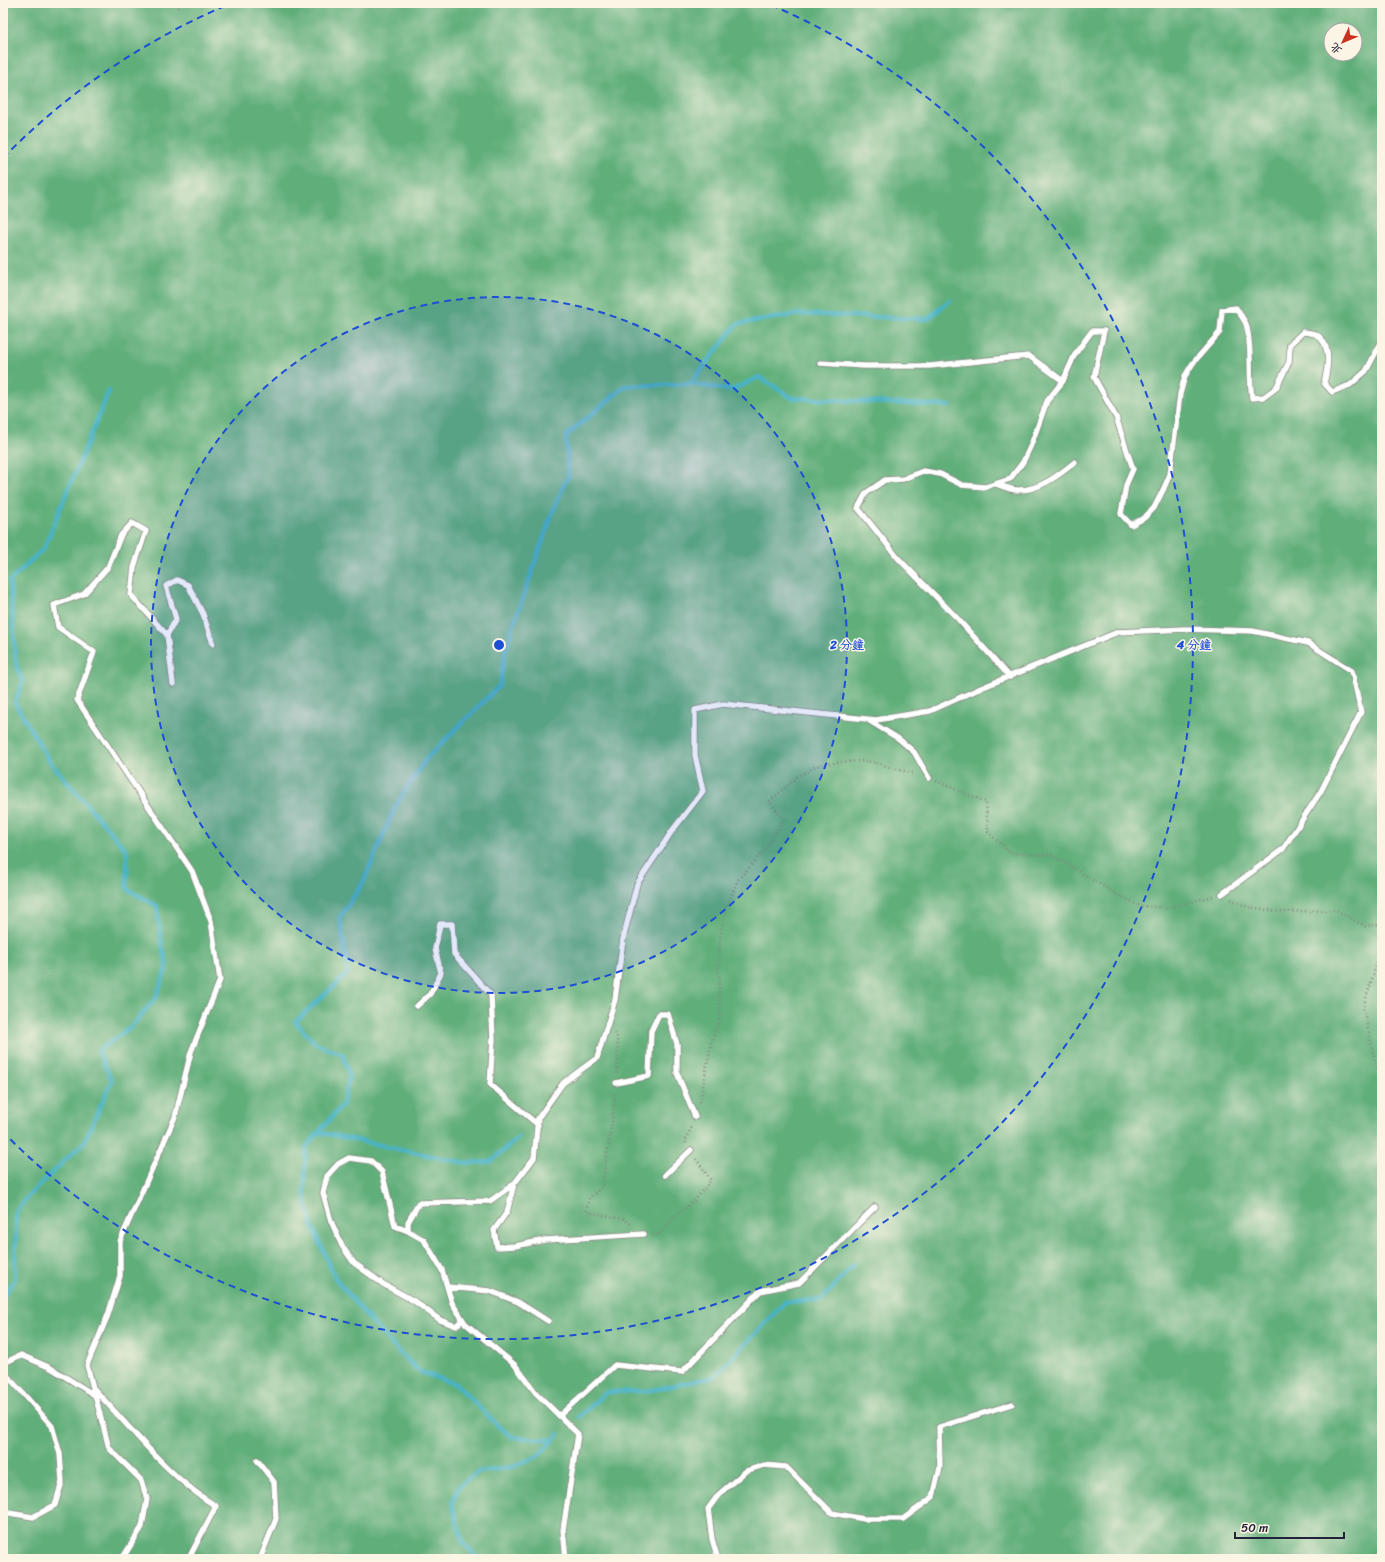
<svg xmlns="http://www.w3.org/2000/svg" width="1385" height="1562" viewBox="0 0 1385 1562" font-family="Sriracha,'LXGW WenKai TC',sans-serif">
	<rect width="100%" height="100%" fill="#fcf5e5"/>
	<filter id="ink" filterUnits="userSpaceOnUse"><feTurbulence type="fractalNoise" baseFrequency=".025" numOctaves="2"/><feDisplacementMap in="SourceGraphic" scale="8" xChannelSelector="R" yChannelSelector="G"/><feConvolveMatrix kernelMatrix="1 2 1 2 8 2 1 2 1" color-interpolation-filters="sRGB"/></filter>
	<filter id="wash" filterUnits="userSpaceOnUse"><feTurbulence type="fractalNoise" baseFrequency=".012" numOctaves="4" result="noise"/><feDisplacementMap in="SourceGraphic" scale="16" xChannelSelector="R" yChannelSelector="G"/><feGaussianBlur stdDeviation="0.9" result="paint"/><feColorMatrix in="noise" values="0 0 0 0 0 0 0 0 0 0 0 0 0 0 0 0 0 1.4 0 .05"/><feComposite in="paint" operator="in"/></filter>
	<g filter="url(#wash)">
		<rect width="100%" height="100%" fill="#ebe3c1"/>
		<path fill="#60af7a" stroke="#41685a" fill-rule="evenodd" d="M3 3H1382V1559H3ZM1331 30H1355V54H1331Z"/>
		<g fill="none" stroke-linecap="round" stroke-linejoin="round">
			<path stroke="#48b3c6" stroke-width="4.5" d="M690 384 732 390 759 377 792 398 950 406
				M318 1132 465 1163 490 1162 518 1138
				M3 1296 15 1280 16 1211 29 1195 84 1142 112 1081 98 1051 132 1026 156 998 167 966 161 941 157 906 127 889V851L50 762 15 703 23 681 16 665 10 581 44 548 109 391
				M579 1417 606 1392 647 1391 714 1377 785 1302 822 1300 853 1265
				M553 1440 559 1434
				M479 1559 463 1543 452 1503 460 1485 478 1472 512 1467 538 1456 553 1440 512 1437 495 1423 456 1384 420 1372 398 1351 363 1312 335 1278 311 1223 304 1191 306 1147 343 1104 349 1076 343 1054 316 1044 295 1022 348 973 340 917 363 883 396 805 426 759 500 685 504 657 512 629 553 511 568 476 566 436 625 386 690 384 737 324 800 314 928 319 950 300"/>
		</g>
	</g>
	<g filter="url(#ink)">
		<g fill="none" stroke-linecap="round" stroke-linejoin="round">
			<g stroke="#86827e" stroke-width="7">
				<path id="lane" d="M820 363 864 366H930L1029 356 1063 381
					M996 484C1002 486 1011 490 1017 490 1039 491 1059 475 1075 462
					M167 635 173 684
					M1010 677 957 618 898 558 858 508 866 493 885 480 903 479 923 471 940 474 962 485 985 487 1010 479 1023 462 1031 445 1047 401 1063 381 1075 354 1092 331H1104L1094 377 1116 417 1133 469 1126 485 1121 514 1131 525 1144 518 1154 508 1164 488 1170 474 1180 394 1185 376 1193 363 1220 332 1222 310 1236 308C1239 313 1244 319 1246 324 1253 348 1248 373 1252 398L1264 397 1276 388 1289 362 1290 344 1303 332C1306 332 1311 333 1315 334 1332 343 1328 368 1324 383L1332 392 1350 385 1366 371 1382 341
					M868 720 899 739 914 752 929 778
					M417 1006 430 994 441 973 435 949 440 924H452L454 954 491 995 493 1039 490 1084 538 1125
					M616 1083 649 1076 651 1031 659 1014H668L677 1044V1073L695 1117
					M665 1175 691 1150
					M514 1184 507 1212 494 1230 497 1247 515 1246 545 1240 644 1234
					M408 1231 395 1226 382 1172 371 1161 349 1158 338 1164 327 1176 323 1193 331 1221 342 1246 354 1263 383 1284 414 1301 440 1320 456 1326 462 1320
					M448 1287 490 1291 518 1302 548 1321
					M95 1390C131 1428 171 1480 216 1506L189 1558
					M559 1416 615 1365 682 1372 760 1291 799 1283 875 1207
					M257 1460 274 1482 276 1519 260 1559
					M3 1512 33 1517 55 1505 62 1482 60 1454 52 1426 4 1372 6 1362 21 1355 51 1368 96 1396
					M122 1559 142 1527 147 1499 141 1480 109 1448 87 1365 108 1315 120 1276V1241L175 1117 191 1052 220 980 211 921 192 871 77 700 94 652 58 627 54 605 84 594 108 567 121 535 132 523 146 531 134 567 131 595 167 635 176 619 166 586 177 580 188 585 203 614 213 644
					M566 1559 563 1530 578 1434 536 1393 515 1365 465 1323 452 1303 442 1270 424 1240 408 1231V1222L419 1203 490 1201 514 1184 534 1158 538 1118 563 1083 597 1058 615 1000 623 939 637 884 672 831 703 791 695 755V710L723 704 876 720 930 711 981 688 1118 632 1185 629 1253 631 1308 643 1352 671 1361 712 1321 791 1283 849 1222 894
					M718 1559 712 1539 708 1509 719 1494 746 1471 764 1465 786 1467 832 1513 864 1519H903L933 1497 940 1467 939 1427 1012 1404"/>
			</g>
			<path stroke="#86827e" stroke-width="2.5" stroke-dasharray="1 3" stroke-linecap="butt" d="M171 3 179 8
				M936 781 986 802 988 832 1010 853 1052 855 1116 894 1140 906 1167 908 1214 896
				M1231 899 1248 907 1282 912 1336 910 1365 926 1382 924
				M615 1033 617 1036 618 1063 617 1074
				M1377 1068 1363 1008 1382 946
				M615 1093 612 1121 602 1187 589 1198 586 1212 624 1219 632 1225
				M700 1102 711 1043 720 1018 719 966 720 937 726 908 738 880 763 852 784 819 769 802 797 777 816 766 840 762 868 761 915 774
				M686 1143 685 1141 692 1126
				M652 1235H659L673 1218 694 1201 711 1180 696 1159"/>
			<use href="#lane" stroke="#fff" stroke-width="5.5"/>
		</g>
	</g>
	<circle cx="499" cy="645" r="348" fill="#1d4ed8" fill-opacity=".12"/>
	<g fill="none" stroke="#1d4ed8" stroke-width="2" stroke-dasharray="7 5">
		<circle cx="499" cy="645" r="348"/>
		<path d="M3 158A695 695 0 0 1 227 5M771 5A695 695 0 1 1 3 1132"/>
	</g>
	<circle cx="499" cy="645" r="6" fill="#1d4ed8" stroke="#fcf5e5" stroke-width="2"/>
	<g font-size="12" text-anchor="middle" font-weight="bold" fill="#1d4ed8" stroke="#fcf5e5" stroke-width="3" stroke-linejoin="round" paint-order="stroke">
		<text x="847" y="649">2 分鐘</text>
		<text x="1194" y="649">4 分鐘</text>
	</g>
	<rect width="1385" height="1562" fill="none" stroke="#fcf5e5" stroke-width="16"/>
	<g transform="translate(1343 42) rotate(226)"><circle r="19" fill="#fcf5e5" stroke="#a5a1a1"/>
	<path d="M0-3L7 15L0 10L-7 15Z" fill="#c8321e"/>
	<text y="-6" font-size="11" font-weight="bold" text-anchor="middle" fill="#22223b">北</text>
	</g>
	<path d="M1235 1532v6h109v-6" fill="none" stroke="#22223b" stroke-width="2"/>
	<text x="1241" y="1532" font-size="12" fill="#22223b" stroke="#fcf5e5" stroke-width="3" paint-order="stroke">50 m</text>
</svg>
